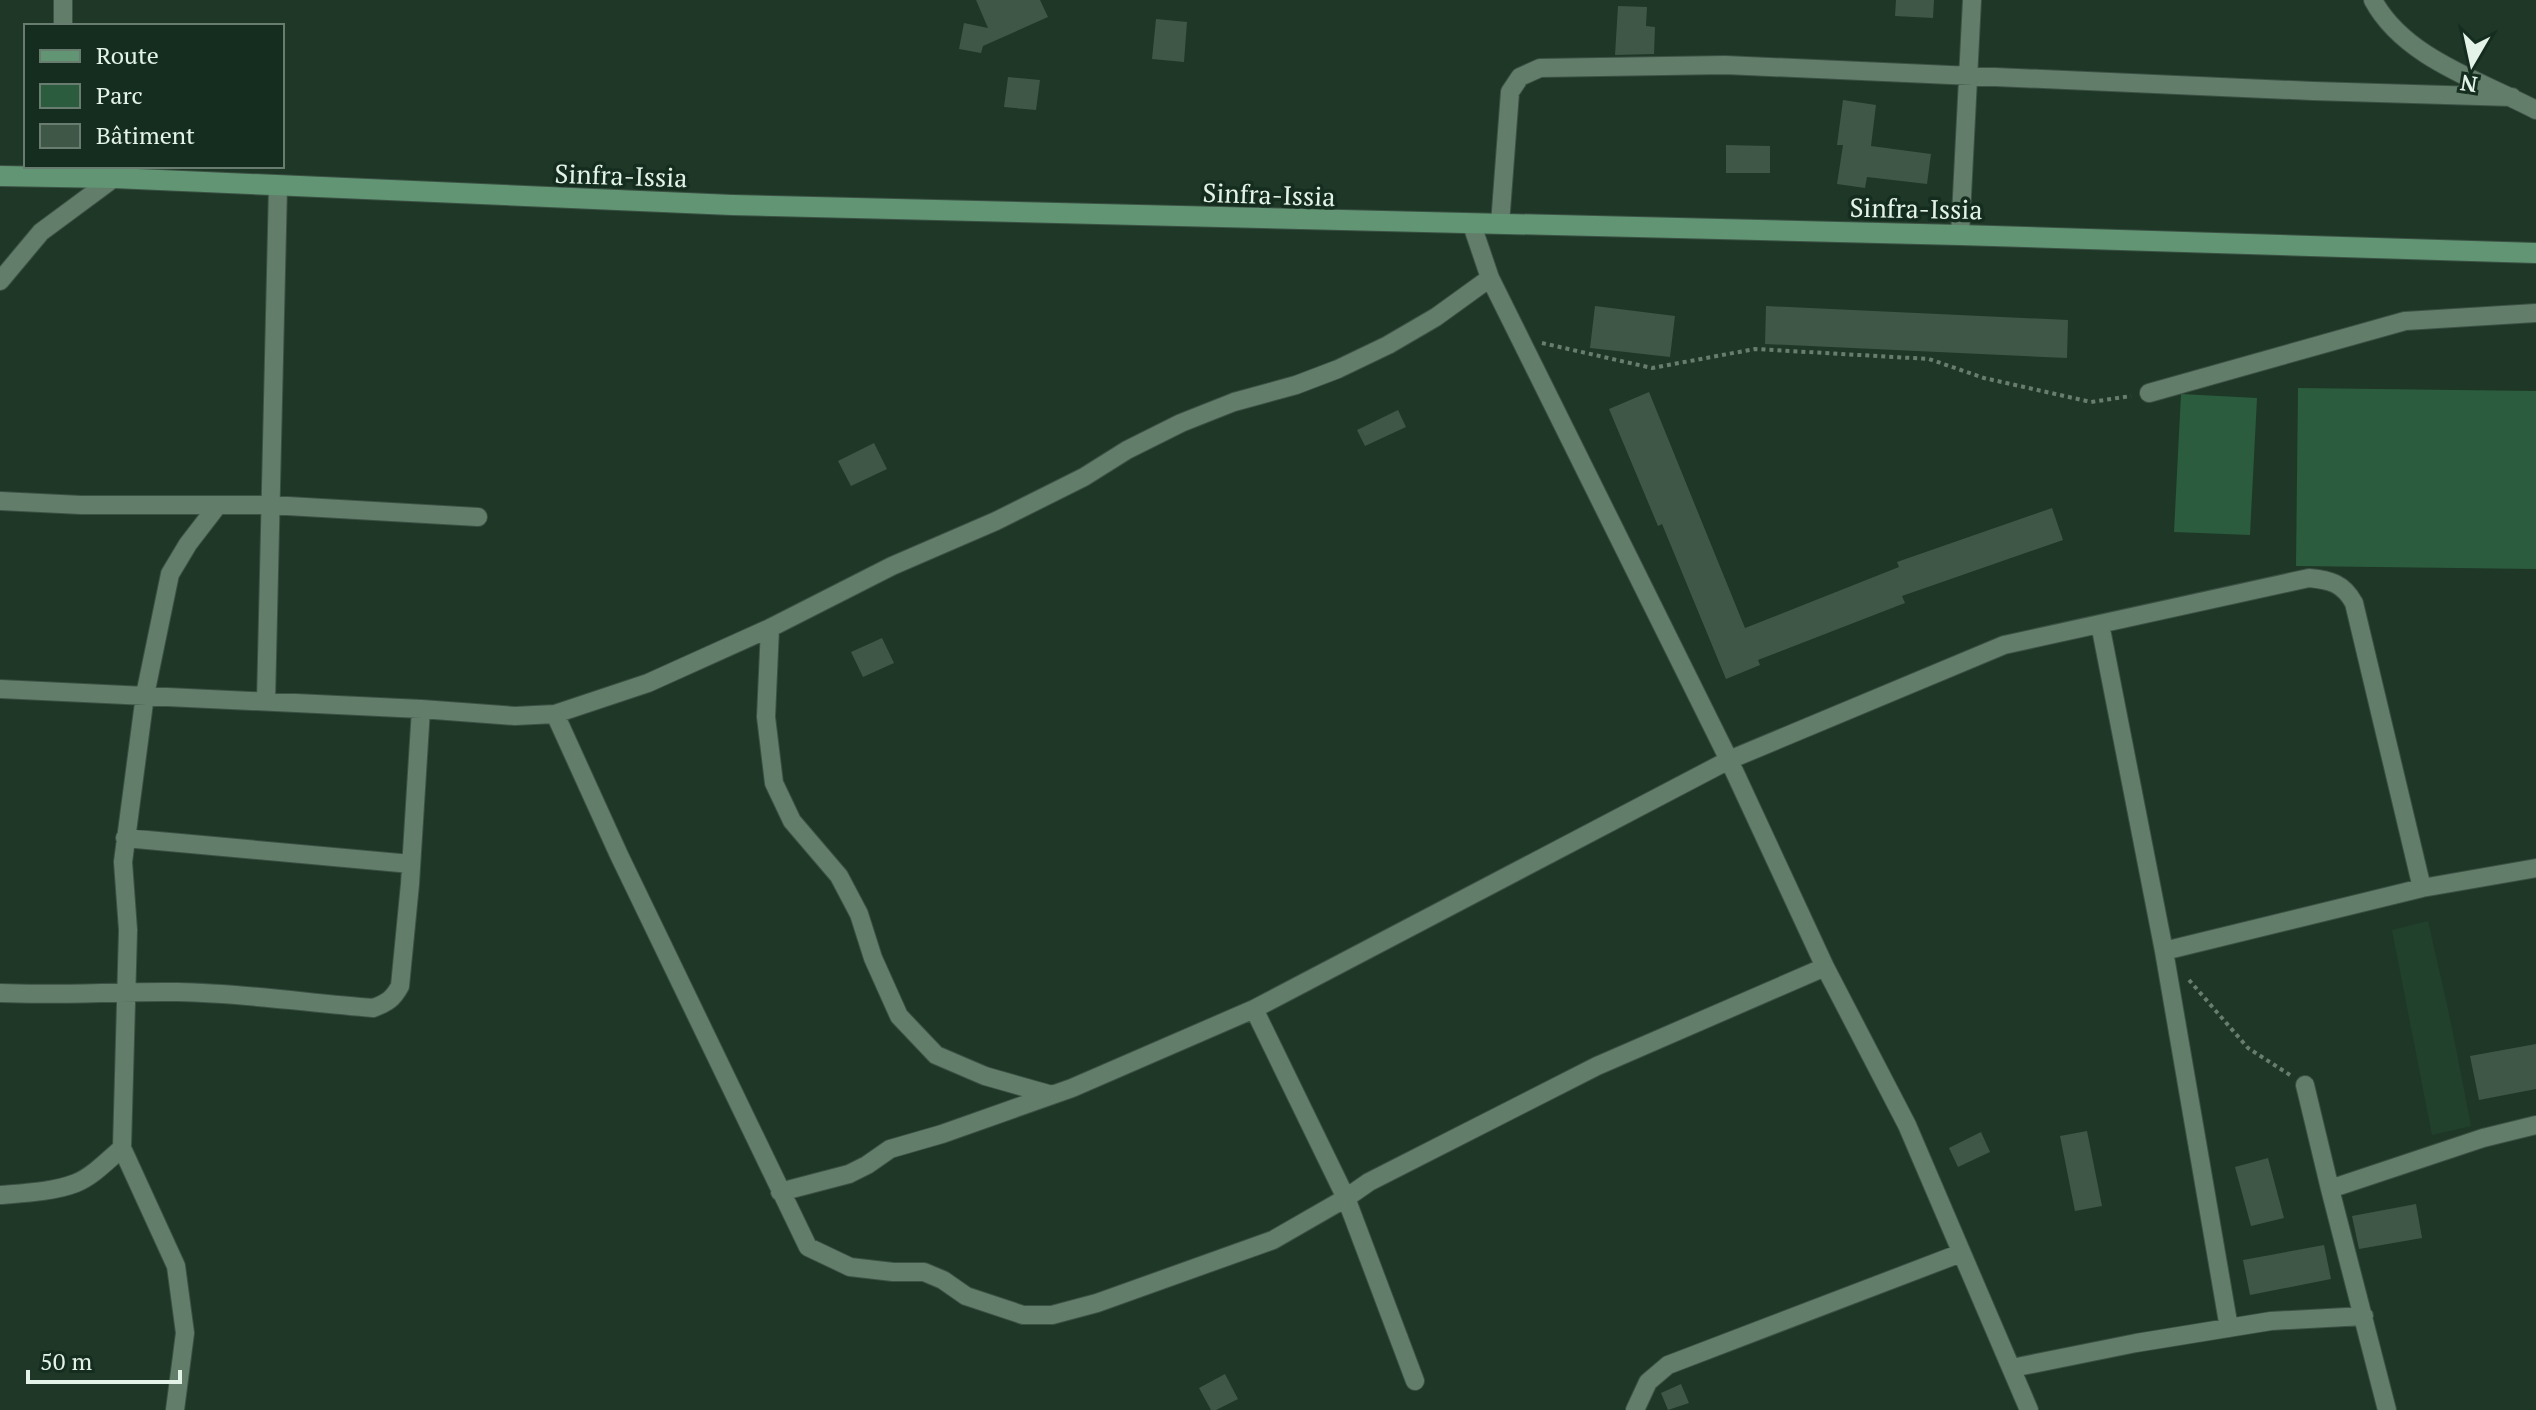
<svg xmlns="http://www.w3.org/2000/svg" width="2536" height="1410" viewBox="0 0 2536 1410" font-family="'PT Serif',serif">
	<rect width="100%" height="100%" fill="#1f3727"/>
	<path fill="#21412d" d="M2428 921 2451 1023 2471 1126 2432 1135 2392 930Z"/>
	<path fill="#2b5c3d" d="M2298 388 2536 391V569L2296 566Z
		M2181 394 2257 398 2250 535 2174 532Z"/>
	<path fill="#3e5746" d="M976 0H1040L1048 17 983 46 981 53 959 49 964 23 988 28Z
		M1896 0H1934L1933 18 1895 16Z
		M1618 6 1647 7 1646 26 1655 27 1654 54 1615 55Z
		M1156 19 1187 22 1184 62 1152 59Z
		M1008 77 1040 80 1036 110 1004 107Z
		M1843 100 1876 105 1871 146 1931 154 1927 184 1867 177 1865 188 1837 184 1843 145H1837Z
		M1726 145 1770 146V173H1726Z
		M1595 306 1675 316 1670 357 1590 348Z
		M1766 306 2068 320 2067 358 1765 344Z
		M1649 392 1745 628 1899 567 1897 562 2052 508 2063 540 1902 596 1905 603 1758 660 1760 665 1726 679 1662 524 1658 526 1609 409Z
		M1398 410 1406 427 1365 446 1357 430Z
		M874 443 887 469 851 486 838 461Z
		M882 638 894 663 863 677 851 652Z
		M2536 1044V1089L2479 1100 2470 1056Z
		M2087 1131 2102 1206 2075 1211 2060 1136Z
		M1981 1132 1990 1152 1958 1167 1949 1148Z
		M2268 1158 2284 1218 2251 1226 2235 1167Z
		M2416 1204 2422 1238 2359 1249 2352 1216Z
		M2324 1245 2331 1279 2250 1295 2243 1260Z
		M1225 1374 1238 1399 1216 1410H1211L1199 1388Z
		M1681 1384 1689 1403 1668 1410 1661 1393Z"/>
	<g fill="none" stroke-linecap="round" stroke-linejoin="round">
		<g stroke="#3b5144" stroke-width="20">
			<path id="street" d="M2373 0C2404 58 2481 81 2536 110
				M63 26V0
				M1500 224 1510 92 1520 77 1540 68 1725 65 2313 91 2512 97
				M1472 225 1490 278 1729 760 1825 967 1907 1125 2029 1410
				M1960 235 1972 0
				M0 281 41 232 114 178
				M2149 393 2405 321 2536 313
				M0 501 81 505H270L478 517
				M2100 624 2164 951 2229 1328
				M770 628 766 717 774 783 792 821 839 876 859 914 873 958 899 1016 936 1055 985 1076 1052 1095
				M0 689 421 709 515 716 555 714 648 683 770 628 892 566 996 521 1084 477 1127 450 1181 423 1234 402 1296 385 1338 369 1388 345 1436 317 1490 278
				M266 701 278 186
				M555 714 619 855 808 1247 850 1267 893 1272H924L943 1280 966 1296 1023 1315H1052L1097 1303 1273 1240 1346 1198 1415 1381
				M125 838 411 864
				M2164 951 2422 888
				M0 993C59 996 118 991 178 992 243 993 308 1003 373 1008 387 1003 393 999 400 986L410 884 421 709
				M1254 1009 1346 1198 1369 1182 1597 1066 1825 967
				M2305 1085 2330 1189 2387 1410
				M2330 1189 2483 1138 2536 1125
				M780 1192 849 1174 867 1165 890 1149 942 1134 1072 1088 1254 1009 1729 760 2004 645 2309 578C2330 580 2343 583 2354 603L2422 888 2536 868
				M0 1195C24 1193 53 1192 76 1183 93 1176 108 1160 122 1148
				M2012 1368 2136 1343 2271 1321 2364 1316
				M175 1410 185 1333 176 1266 122 1148 128 930 123 862 145 695 170 574 188 544 218 505
				M1635 1410 1648 1382 1668 1365 1961 1253"/>
		</g>
		<g stroke="#3b5144" stroke-width="22">
			<path id="secondary" d="M0 176 114 178 732 205 1960 235 2536 253"/>
		</g>
		<path stroke="#687d6e" stroke-width="4" stroke-dasharray="4 4" stroke-linecap="butt" d="M1542 343 1652 368 1755 349 1929 359 1984 378 2091 402 2131 396
			M2189 980 2248 1048 2290 1075"/>
		<use href="#street" stroke="#627d6a" stroke-width="18"/>
		<use href="#secondary" stroke="#629574" stroke-width="20"/>
	</g>
	<g text-anchor="middle" dominant-baseline="central" stroke-width="7" stroke-linejoin="round" paint-order="stroke">
		<g font-size="26" fill="#e4f3e8" stroke="#152d1e">
			<text transform="translate(621 175) rotate(2)">Sinfra-Issia</text>
			<text transform="translate(1269 194) rotate(2)">Sinfra-Issia</text>
			<text transform="translate(1916 208) rotate(1)">Sinfra-Issia</text>
		</g>
	</g>
	<rect x="24" y="24" width="260" height="144" fill="#152d1e" stroke="#687c6f" stroke-width="2"/>
	<rect x="40" y="50" width="40" height="12" fill="#629574" stroke="#687c6f" stroke-width="2"/>
	<text x="96" y="64" font-size="24" fill="#e4f3e8">Route</text>
	<rect x="40" y="84" width="40" height="24" fill="#2b5c3d" stroke="#687c6f" stroke-width="2"/>
	<text x="96" y="104" font-size="24" fill="#e4f3e8">Parc</text>
	<rect x="40" y="124" width="40" height="24" fill="#3e5746" stroke="#687c6f" stroke-width="2"/>
	<text x="96" y="144" font-size="24" fill="#e4f3e8">Bâtiment</text>
	<g transform="translate(2472 64) rotate(189)" stroke="#152d1e" stroke-width="6" paint-order="stroke">
	<path d="M0-6L14 30L0 20L-14 30Z" fill="#e4f3e8"/>
	<text y="-12" font-size="22" font-weight="bold" text-anchor="middle" fill="#e4f3e8">N</text>
	</g>
	<path d="M28 1370v12h152v-12" fill="none" stroke="#e4f3e8" stroke-width="4"/>
	<text x="40" y="1370" font-size="24" fill="#e4f3e8" stroke="#152d1e" stroke-width="6" paint-order="stroke">50 m</text>
</svg>
